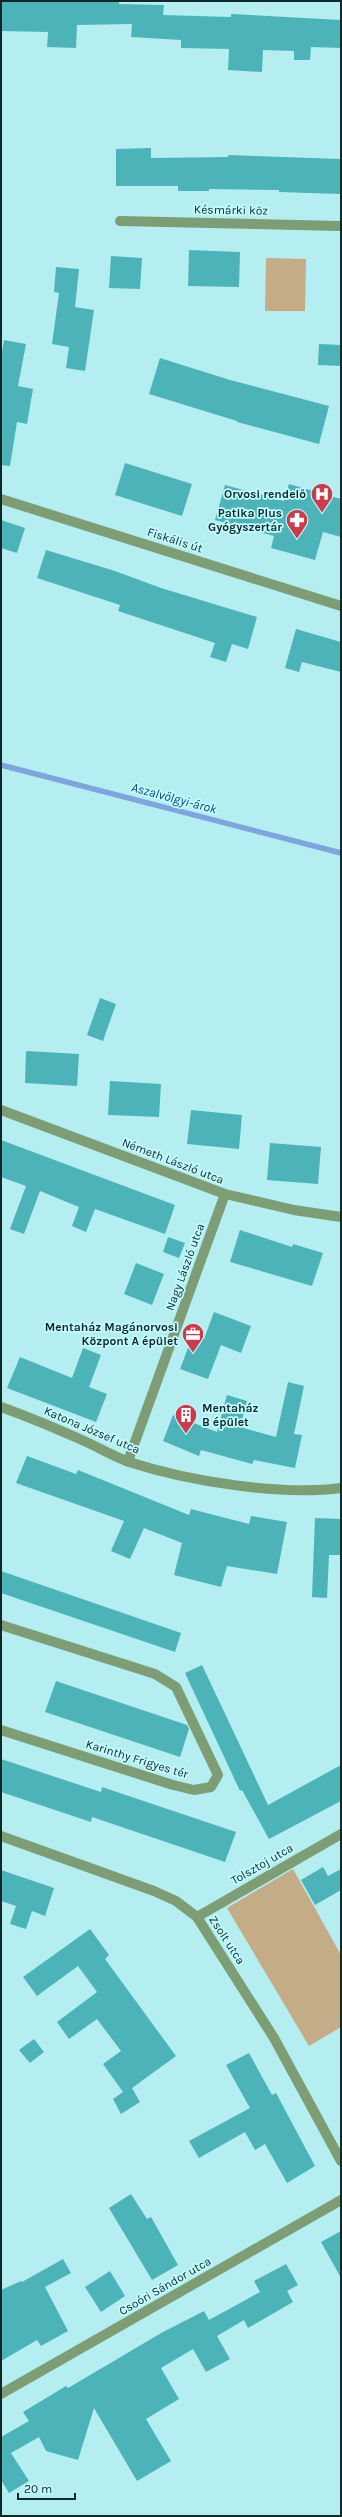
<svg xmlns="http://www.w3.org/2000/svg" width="342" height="2517" viewBox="0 0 342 2517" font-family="Karla,sans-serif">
	<rect width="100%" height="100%" fill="#b5eef0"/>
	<path fill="#c3ac86" d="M266 258 306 259 305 311H265Z
		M293 1869 341 1955V2027L309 2046 227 1908Z"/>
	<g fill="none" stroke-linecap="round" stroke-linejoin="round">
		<path stroke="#7fa4df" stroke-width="5.5" d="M1 765 341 853"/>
	</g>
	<path fill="#4cb4b8" d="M1 1H119V4L164 5 163 15 231 17V14L341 20V48L311 47 310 60H294V51L263 50 262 72 228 70 229 49 181 48V40L131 37 132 24 77 25 76 48 47 47 48 32 1 31Z
		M151 148V158L228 157V155L341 159V194L279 192V190L209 189V191H178V186H116V149Z
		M189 250 240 252 239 287 188 286Z
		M111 256 142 258 140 289 109 288Z
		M56 267 79 269 75 307 94 310 85 371 66 368 69 347 52 344 59 293 54 292Z
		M4 340 26 344 18 386 33 389 27 424 17 422 10 466 1 465V358Z
		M319 344 341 345V366L318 365Z
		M160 358 230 380 329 406 319 444 237 422V421L149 394Z
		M125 463 192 484 182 516 115 495Z
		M289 484 341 499V537L323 532 315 560 271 548 274 536 215 520 225 485 284 501Z
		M1 520 25 528 17 553 1 548Z
		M46 550 115 571 161 588 257 617 248 649 232 644 226 662 210 657 215 643 118 611 120 605 37 578Z
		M296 629 341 642V672L302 662 299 672 285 668Z
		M100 998 116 1004 103 1041 87 1035Z
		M26 1051 79 1054 77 1086 25 1083Z
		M110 1081 161 1084 159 1117 108 1115Z
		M191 1110 242 1115 239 1149 187 1144Z
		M1 1140 175 1205 165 1234 95 1209 86 1232 72 1226 79 1207 40 1191 24 1234 10 1229 26 1186 1 1177Z
		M270 1143 321 1147 318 1184 267 1180Z
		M240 1230 292 1247 293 1244 323 1253 312 1286 230 1262Z
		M168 1237 185 1243 179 1258 163 1252Z
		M136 1263 164 1274 152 1305 124 1294Z
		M214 1312 251 1326 241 1353 221 1345 208 1379 180 1369 193 1335 204 1339Z
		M83 1348 101 1355 89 1387 107 1394 96 1422 7 1388 20 1357 72 1378Z
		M288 1382 304 1386 294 1434 302 1435 295 1468 254 1460 252 1464 201 1450 199 1456 163 1441 173 1415 217 1432 227 1395 247 1401 240 1427 276 1437Z
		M27 1456 76 1474 78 1470 189 1515 191 1509 249 1524 251 1516 287 1522 277 1574 227 1566 221 1587 174 1575 182 1543 144 1528 130 1559 111 1551 124 1521 16 1483Z
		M315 1518 341 1519 340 1555H329L327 1598 312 1597Z
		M1 1571 181 1633 175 1652 1 1593Z
		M202 1665 268 1805 341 1765V1801L269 1839 242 1790 240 1791 185 1673Z
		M56 1681 187 1725 189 1729 180 1757 45 1712Z
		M1 1759 101 1792 102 1787 236 1832 225 1862 92 1817 91 1822 1 1792Z
		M323 1867 328 1876 341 1869V1890L315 1905 301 1880Z
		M1 1870 54 1888 45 1916 32 1911 26 1929 10 1924 16 1906 1 1901Z
		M90 1929 109 1955 105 1959 176 2056 132 2088 140 2102 121 2114 113 2099 123 2092 103 2064 121 2051 97 2019 69 2039 57 2022 97 1992 78 1966 37 1996 23 1977Z
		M34 2039 44 2052 30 2063 19 2050Z
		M249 2053 272 2095 276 2093 315 2166 287 2183 265 2144 255 2150 245 2132 199 2158 189 2141 250 2108 226 2065Z
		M131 2194 147 2219 151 2217 178 2265 152 2280 109 2208Z
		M341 2231V2278L321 2242Z
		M63 2259 71 2273 45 2287 68 2331 41 2346 37 2340 1 2361V2290L21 2281 22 2282Z
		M286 2264 298 2285 287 2291 293 2302 248 2328 244 2320 217 2336 230 2359 206 2372 193 2349 161 2368 179 2399 146 2419 171 2461 137 2481 94 2408 78 2460 46 2451 39 2437 11 2453 29 2481 9 2493 1 2480V2437L29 2421 23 2412 66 2386 68 2388 163 2332 204 2311 209 2320 260 2292 254 2281Z
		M110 2271 125 2296 101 2312 85 2287Z"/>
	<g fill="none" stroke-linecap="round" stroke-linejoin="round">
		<path stroke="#7d9e74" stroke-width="10" d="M120 221 341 226
			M1 1110 225 1194 294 1210 341 1217
			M1 1407C29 1417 55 1428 82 1440 98 1447 113 1456 129 1462 188 1481 280 1496 341 1488
			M128 1461 225 1194
			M1 1625 155 1674 176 1687 218 1775 211 1787 194 1790 173 1785 1 1730
			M1 1836 154 1891 176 1901 197 1917 274 2038 341 2161
			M197 1917 341 1834
			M1 2394 341 2200"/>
		<path stroke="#7d9e74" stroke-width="10" d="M1 499 341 606"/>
	</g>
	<defs>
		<g id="hospital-pin" transform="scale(1.15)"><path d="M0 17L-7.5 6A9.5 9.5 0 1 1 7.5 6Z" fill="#cc3b4b" stroke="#c2fbfd"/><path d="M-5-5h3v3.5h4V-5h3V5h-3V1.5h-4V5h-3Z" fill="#fff"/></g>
		<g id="pharmacy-pin" transform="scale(1.15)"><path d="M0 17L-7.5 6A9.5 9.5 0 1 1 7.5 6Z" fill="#cc3b4b" stroke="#c2fbfd"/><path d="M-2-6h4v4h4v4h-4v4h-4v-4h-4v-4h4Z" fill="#fff"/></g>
		<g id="office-pin" transform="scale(1.15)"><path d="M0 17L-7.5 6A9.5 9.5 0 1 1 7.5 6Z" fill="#cc3b4b" stroke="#c2fbfd"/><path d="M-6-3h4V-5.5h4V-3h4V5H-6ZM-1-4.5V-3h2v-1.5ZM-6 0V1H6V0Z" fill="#fff"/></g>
		<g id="building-pin" transform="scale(1.15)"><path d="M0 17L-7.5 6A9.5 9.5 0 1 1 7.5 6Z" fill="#cc3b4b" stroke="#c2fbfd"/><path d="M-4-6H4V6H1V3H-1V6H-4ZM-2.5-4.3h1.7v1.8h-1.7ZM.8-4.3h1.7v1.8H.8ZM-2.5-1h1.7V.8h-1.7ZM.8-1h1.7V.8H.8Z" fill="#fff"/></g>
	</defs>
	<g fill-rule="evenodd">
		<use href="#hospital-pin" x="322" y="494"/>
		<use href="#pharmacy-pin" x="297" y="520"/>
		<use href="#office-pin" x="193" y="1334"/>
		<use href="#building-pin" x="186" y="1415"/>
	</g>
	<g text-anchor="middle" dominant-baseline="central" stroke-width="3.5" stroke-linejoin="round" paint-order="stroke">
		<g font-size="12" fill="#112829" stroke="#c2fbfd">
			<text transform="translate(231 210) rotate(1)">Késmárki köz</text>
			<text transform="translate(175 540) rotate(18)">Fiskális út</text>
			<text transform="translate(173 1161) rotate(21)">Németh László utca</text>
			<text transform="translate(185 1267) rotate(-70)">Nagy László utca</text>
			<text transform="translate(92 1430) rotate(23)">Katona József utca</text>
			<text transform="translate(137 1759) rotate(17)">Karinthy Frigyes tér</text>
			<text transform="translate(262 1864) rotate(-30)">Tolsztoj utca</text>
			<text transform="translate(227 1940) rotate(57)">Zsolt utca</text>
			<text transform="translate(165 2286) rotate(-30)">Csoóri Sándor utca</text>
		</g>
		<g font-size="12" font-weight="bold" fill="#112829" stroke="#c2fbfd" text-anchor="end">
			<text x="306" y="494">Orvosi rendelő</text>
			<text x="282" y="513">Patika Plus<tspan x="282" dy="14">Gyógyszertár</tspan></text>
			<text x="178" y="1327">Mentaház Magánorvosi<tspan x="178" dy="14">Központ A épület</tspan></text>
			<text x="202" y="1408" text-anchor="start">Mentaház<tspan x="202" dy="14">B épület</tspan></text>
		</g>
		<g font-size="13" font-style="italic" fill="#154287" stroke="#c2fbfd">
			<text transform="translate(174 798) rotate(15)">Aszalvölgyi-árok</text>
		</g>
	</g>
	<rect width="342" height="2517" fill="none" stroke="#112829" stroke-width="4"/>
	<path d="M18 2493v6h57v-6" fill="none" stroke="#112829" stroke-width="2"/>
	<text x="24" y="2493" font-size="12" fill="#112829" stroke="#c2fbfd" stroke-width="3" paint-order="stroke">20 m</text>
</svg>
